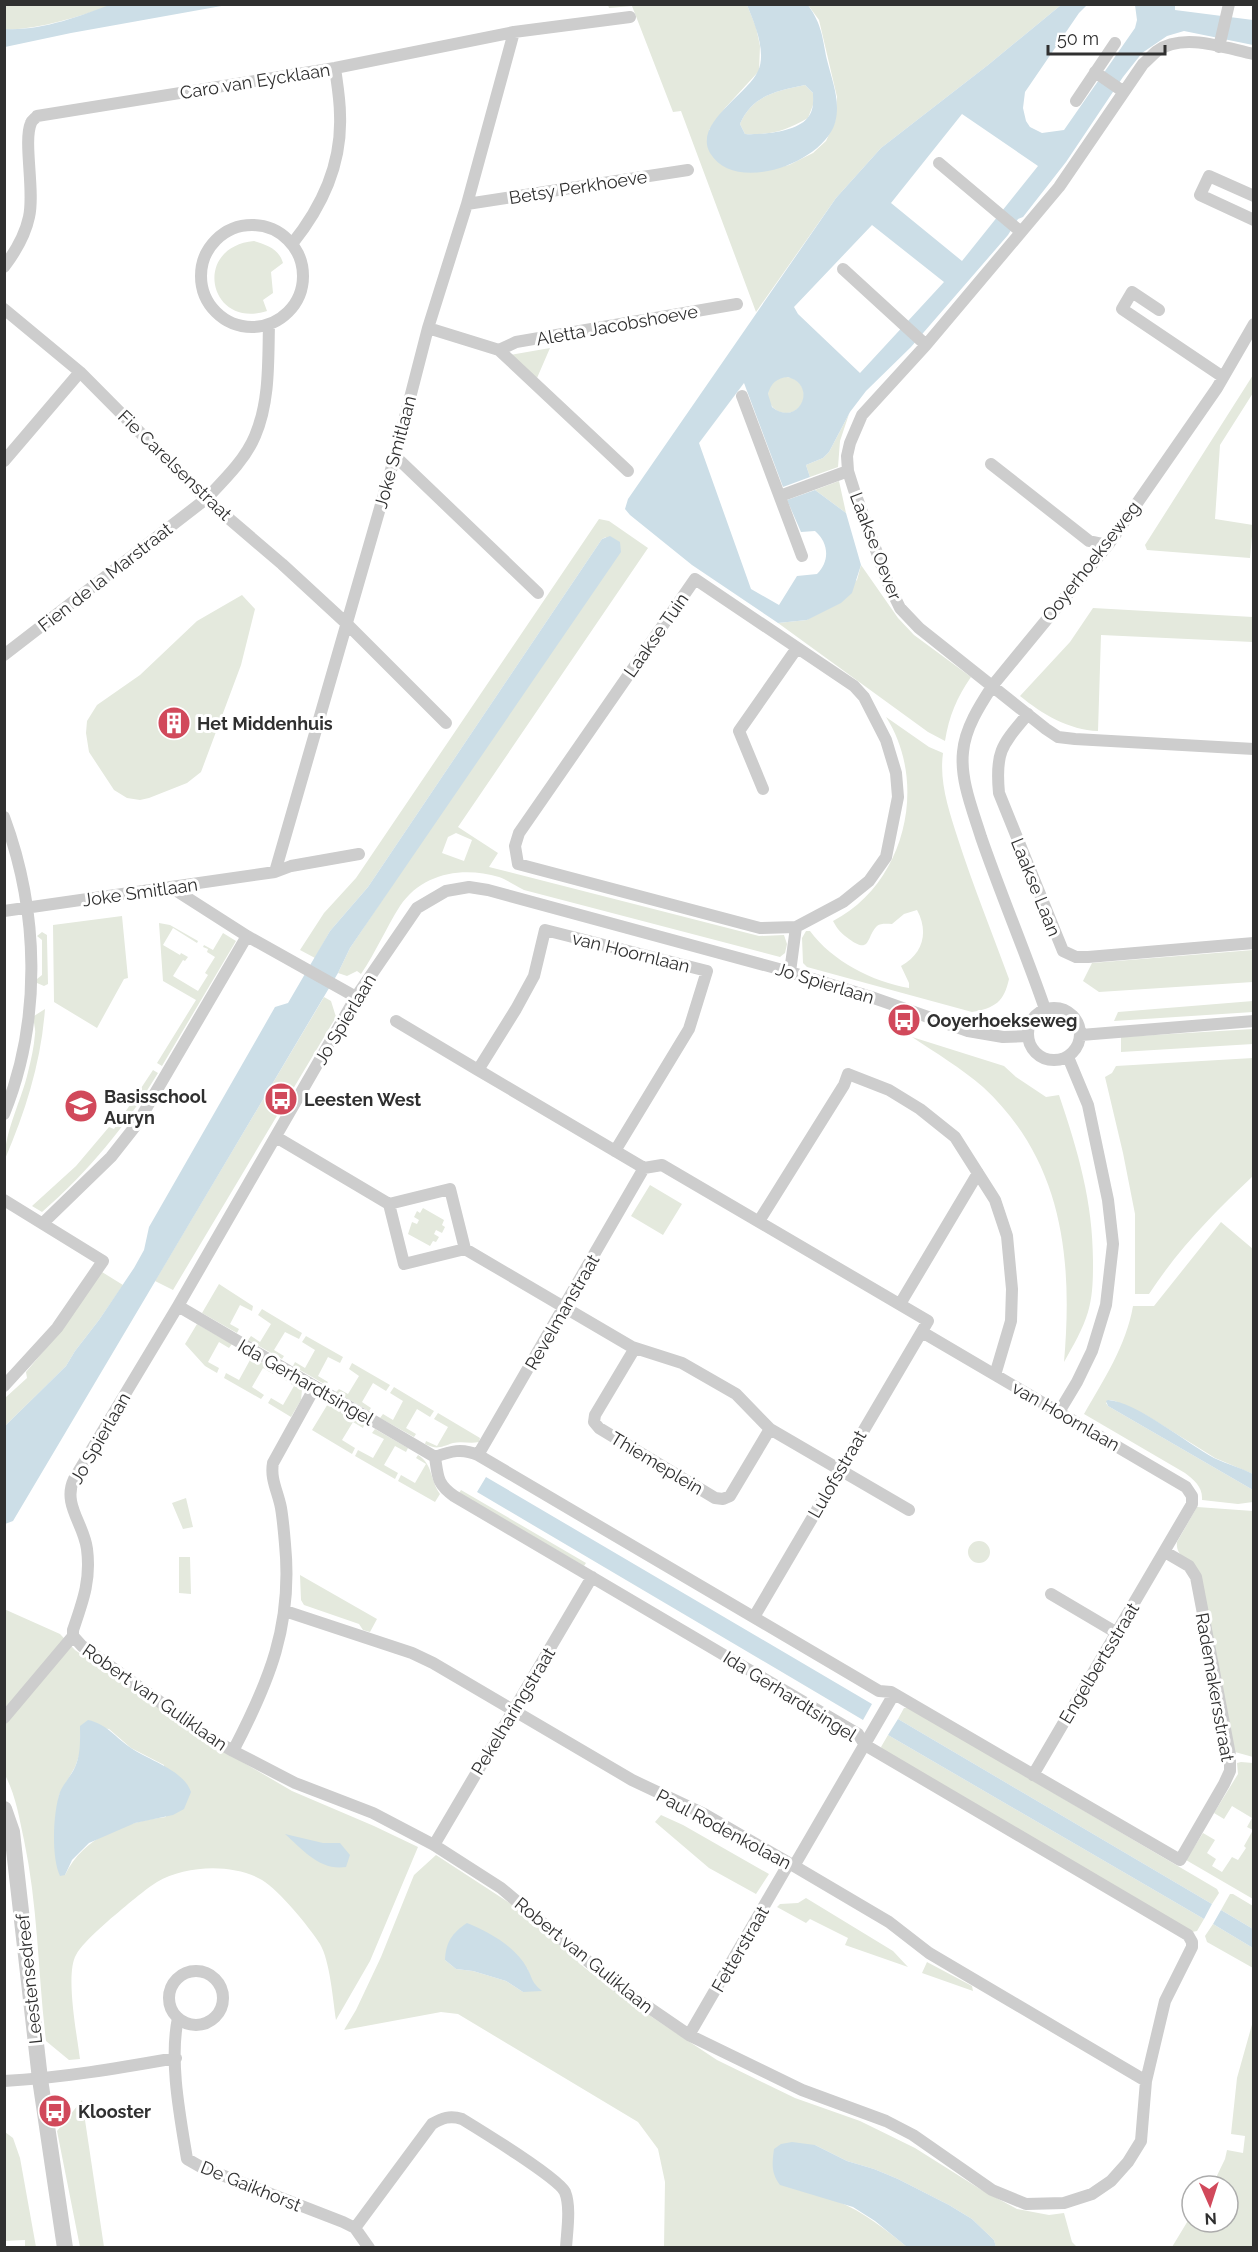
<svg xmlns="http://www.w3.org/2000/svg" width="1258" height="2252" viewBox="0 0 1258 2252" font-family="Raleway,sans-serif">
	<rect width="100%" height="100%" fill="#fff"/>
	<path fill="#e4e9dd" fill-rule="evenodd" d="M4 5H112C78 17 43 28 7 30L5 29Z
		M608 5H747L756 27 760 46 759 71 725 108 709 130 759 172 789 165 813 153 826 141 835 122 837 97 819 20 808 5H1061L988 65 881 148 836 198 756 312 681 111 673 112 632 6 609 8Z
		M805 85 813 93V105L808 118C785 131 772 135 745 134L740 124C752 95 777 91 805 85Z
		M254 241C267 245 279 249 283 263L271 272 273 293 263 300 267 311C209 330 191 247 254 241Z
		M550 348 537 378 510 355Z
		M1253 375V393L1220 445 1215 519 1253 525 1250 558 1147 550 1145 545Z
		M768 395a18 18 0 1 1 36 0a18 18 0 1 1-36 0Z
		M849 414 840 441 838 467 810 477 806 465 823 458 829 452Z
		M839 481 846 513 815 490Z
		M599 519 609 521 648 548 458 827 498 853 489 867 759 936 784 935 787 944 785 953 780 957 524 890C516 886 507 880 499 877 463 866 422 873 400 906 386 928 376 952 361 974L357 971 347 976 338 973 350 948 389 890 606 537 602 539 368 887 330 931 315 958 300 950 324 913 356 878ZM456 833 472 840 464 861 442 853 448 837Z
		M861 565 898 618 914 635 971 677C957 697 949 716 945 741L928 732 778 623 807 620 857 580Z
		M242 595 255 609 241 665 201 772 187 783 149 798 140 800 127 798 114 790 89 752 86 733 87 721 97 705 140 675 197 621Z
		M1093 608 1253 617V642L1101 635 1098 731C1069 730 1042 714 1020 696L1070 642Z
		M886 717 929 747 943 753C939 782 949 811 958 839 973 886 992 932 1009 979 1004 1002 995 1008 972 1012L807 967 803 963 802 938 806 931H810C832 961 873 982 909 988V983L901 966C923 954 929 932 917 910L904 914 892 924C887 924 881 923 877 926 866 937 871 955 849 939 842 934 837 929 833 921 905 884 929 784 886 717Z
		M122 916 128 978 124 979 97 1028 54 1002 53 925Z
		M159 923 170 925 198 941 197 943 173 928 163 945 180 955 181 953 188 957 185 961 183 960 173 976 198 991 208 975 205 973 215 957 207 952 208 949 203 947 204 945 213 950 223 933 236 941 162 1066 157 1063 196 1000 163 981Z
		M42 932 47 935V939L48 984 44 986 37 983V979L42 975V940L37 936Z
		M1253 950V982L1099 992 1083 981 1092 963Z
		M324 997 331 1001 336 1017 173 1290 155 1281Z
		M1253 1001V1012L1114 1021 1118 1012Z
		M45 1009C41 1062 26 1110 5 1159 4 1133 22 1099 28 1072 31 1060 34 1047 35 1034 36 1028 33 1024 34 1016Z
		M1253 1029V1044L1121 1052V1037Z
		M912 1037 1004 1066 1016 1077 1046 1097 1059 1095C1078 1151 1093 1202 1093 1261 1093 1278 1093 1295 1088 1312 1083 1329 1073 1346 1064 1362 1073 1259 1063 1161 983 1087 961 1068 936 1053 912 1037Z
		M1253 1058V1176C1213 1214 1180 1247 1149 1294H1135V1214L1123 1153 1105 1077 1112 1073 1116 1066Z
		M153 1070 158 1073C126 1126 89 1171 42 1212L32 1206 76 1166 109 1127 114 1129Z
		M650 1185 682 1204 663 1235 631 1216Z
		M423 1208 444 1220 442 1225 445 1227 442 1233 436 1230 434 1234 439 1237 436 1242 433 1241 430 1246 408 1234 412 1222 417 1224 419 1220 414 1217 417 1211 420 1213Z
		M1221 1222 1253 1249V1474L1215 1458 1146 1415 1115 1401 1110 1400 1106 1403 1108 1406 1253 1490V1502L1238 1504 1202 1500C1203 1487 1194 1480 1185 1473L1084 1414C1104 1379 1126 1346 1133 1306H1154Z
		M102 1272 123 1285 99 1320 75 1351 66 1366 5 1426V1398L27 1378 26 1372 57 1335Z
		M219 1284 253 1306 252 1311 240 1305 230 1324 239 1329 237 1333 202 1313Z
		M262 1309 302 1333 299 1339 285 1332 274 1350 284 1356 282 1359 248 1340 251 1336 260 1342 271 1324 258 1315Z
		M197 1324 232 1344 229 1348 219 1342 208 1362 219 1368 217 1373 205 1366 185 1344Z
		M306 1336 343 1357 340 1363 328 1357 318 1376 328 1382 326 1385 293 1366 295 1362 305 1368 315 1350 302 1342Z
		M242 1351 275 1370 273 1374 263 1368 252 1387 264 1395 261 1399 224 1378 226 1373 239 1380 250 1360 241 1354Z
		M352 1363 390 1385 386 1391 373 1383 362 1402 371 1408 369 1411 336 1392 339 1389 348 1394 359 1376 349 1369Z
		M286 1377 296 1382 302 1390 301 1400 291 1417 268 1403 271 1398 283 1405 294 1386 285 1380Z
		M394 1387 434 1411 430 1417 417 1409 406 1428 416 1434 414 1437 380 1418 383 1414 393 1420 403 1401 390 1393Z
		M329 1402 365 1423 363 1428 353 1422 342 1440 355 1448 352 1454 312 1430Z
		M438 1413 475 1435 480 1438 479 1442C470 1444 462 1441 453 1443 441 1447 437 1450 425 1444L426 1441 437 1446 448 1427 434 1419Z
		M375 1429 408 1448 406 1452 395 1446 384 1465 398 1473 395 1479 355 1456 358 1450 373 1458 384 1439 372 1433Z
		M418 1455C433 1464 430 1480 440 1494L435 1502 398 1481 401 1475 415 1483 426 1464 416 1458Z
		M461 1490 586 1563 584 1566 459 1493Z
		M186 1498 193 1527 183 1529 172 1503Z
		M1197 1507 1253 1511V1757L1235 1752 1197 1570C1189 1562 1175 1555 1177 1542Z
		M968 1552a11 11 0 1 1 22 0a11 11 0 1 1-22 0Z
		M179 1557H190L191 1594 179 1593Z
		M300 1575 377 1619 370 1632 363 1630 359 1624 304 1605 301 1600Z
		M4 1609 60 1634 75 1650 210 1743 292 1791 374 1826 418 1847 370 1961 336 2020C333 2000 330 1961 320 1944 310 1928 279 1890 262 1880 233 1863 186 1865 157 1882 147 1888 137 1897 128 1904 114 1916 84 1940 76 1955 65 1974 77 2035 80 2059L69 2060 46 2041C38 1974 38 1906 24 1840 19 1817 16 1796 5 1775ZM80 1726 109 1729 131 1748 164 1765 166 1817C125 1822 84 1836 65 1875L58 1806 59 1795 75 1767 80 1753Z
		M904 1708H909L1217 1889 1219 1893 1212 1904 898 1719Z
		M888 1735 1204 1919 1197 1931 1192 1932 882 1749 881 1747Z
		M1241 1762 1253 1763V1899L1186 1860 1203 1833 1215 1840 1207 1853 1216 1859 1212 1866 1222 1872 1232 1857 1238 1860 1246 1848 1244 1846 1253 1830 1247 1827 1252 1818 1232 1806 1224 1819 1214 1813 1238 1774 1237 1763Z
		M661 1815 683 1825 769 1874 756 1894 709 1868 655 1822Z
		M436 1855 519 1909 585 1968 652 2017 717 2060 795 2098 860 2121 915 2148 980 2189 1017 2209 1049 2215 1064 2213 1072 2242 1077 2247H996L994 2240 972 2219 949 2205 898 2179 874 2169 847 2161 815 2145 837 2201C864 2212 885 2229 907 2247H664L665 2182 658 2149 638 2122 458 2014 441 2012 344 2030 356 2010 381 1957 414 1875ZM445 1960 527 1968 532 1981 523 1992 506 1981 473 1971 456 1969Z
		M1230 1894H1233L1253 1906V1929L1221 1910Z
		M806 1898 893 1951 908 1967 845 1945 848 1938 810 1919 806 1923 777 1907 780 1904 798 1903Z
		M1213 1924 1253 1948V1968L1207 1942 1205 1936Z
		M927 1962 972 1986 973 1991 922 1973Z
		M1253 2021V2247H1172L1192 2214V2222H1228V2186H1212L1225 2159 1227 2150 1243 2153 1245 2136 1231 2134 1237 2078Z
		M82 2100 104 2247H80L58 2136 57 2131Z
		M5 2132 13 2138 20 2158 36 2247H25V2240L5 2241Z"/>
	<path fill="#ccdee7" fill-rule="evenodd" d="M112 4 227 5 71 33 5 47V29C40 31 78 17 112 4Z
		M747 5H808C822 25 822 36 827 60 832 80 841 102 835 123 823 163 735 195 710 153 693 123 748 94 758 71 767 52 754 22 747 5ZM805 85 813 93C813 101 814 109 809 116 799 132 762 135 745 134L740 124C752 95 777 91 805 85Z
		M1061 5H1087L1079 13 1025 92 1023 108 1026 121 1030 127 1042 133 1064 130 1135 28 1137 20 1135 5H1175V10L1253 20V45L1184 31 1167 36 1142 53 1123 77 1066 162 1023 217 1018 219 1008 235 911 347 866 391 850 412 829 452 823 458 806 465 810 477 783 487 744 383 699 443 751 589 779 605 797 576 817 574C830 561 829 543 815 531L801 532 787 500 815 490 846 513 861 565 852 593 841 603 807 620 778 623 692 565 630 515 625 509 628 499 836 198 881 148 988 65ZM962 114 1038 166 962 261 891 203ZM872 225 944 282 860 373 798 314 794 307ZM788 377C819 386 798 428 772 407L768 394C771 383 777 378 788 377Z
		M610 536 620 542 621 552 350 948 338 973 13 1521 5 1524V1426L66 1366 75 1351 99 1320 134 1268 144 1250 149 1227 275 1007 288 1003 330 931 368 887 602 539Z
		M1108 1400C1135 1401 1188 1444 1214 1458 1227 1464 1241 1468 1253 1474V1490L1108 1406 1106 1401Z
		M486 1477 872 1704 863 1720 477 1492Z
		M898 1719 1212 1904 1204 1919 888 1735Z
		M88 1720C107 1724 116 1738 131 1748 148 1760 184 1770 191 1792L184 1809 173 1815 135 1823 89 1843 72 1860 65 1875 60 1876C51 1857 53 1812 60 1792 64 1783 71 1776 75 1767 81 1754 80 1740 80 1726Z
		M285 1834 323 1843H340L350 1855 346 1867C320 1871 303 1850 285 1834Z
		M1221 1910 1253 1929V1948L1213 1924Z
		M467 1923C489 1932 515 1946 527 1968 534 1981 530 1980 542 1991L523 1992 506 1981 473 1971 456 1969 445 1960C446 1942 452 1933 467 1923Z
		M792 2142 815 2145 847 2161 874 2169 898 2179 949 2205 972 2219 994 2240 996 2247H907L875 2221 853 2207 780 2185C771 2173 772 2164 774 2149L781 2144Z"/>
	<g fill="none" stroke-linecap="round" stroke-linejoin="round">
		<path stroke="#cdcdcd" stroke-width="12" d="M1219 47 1229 4
			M1254 54C1225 48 1183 32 1157 51 1152 55 1148 60 1143 64L1059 187 926 345 862 415 850 443 847 456 848 471 854 490 888 583 900 608 919 628 1046 729 1058 737 1075 739 1254 749
			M1095 72 1124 92
			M1076 101 1115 43
			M939 163 1021 232
			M1254 196 1209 176 1200 195 1254 220
			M467 204 688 170
			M201 276a51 51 0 1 1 102 0a51 51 0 1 1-102 0Z
			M292 244C322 207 342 163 340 115 340 99 337 83 335 68
			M4 267C16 251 25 236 29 217 35 191 23 141 31 123 32 120 36 118 37 116L335 68 514 32 630 17
			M843 269 926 345
			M4 309 80 372 206 499 282 564 346 623 446 723
			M1159 310 1132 292 1122 309 1223 377
			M428 328 499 350 628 471
			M499 350 516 342 737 304
			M742 396 802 556
			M395 456 538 593
			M4 461 80 372
			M991 464 1089 541 1108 545
			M780 496 848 471
			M695 579 854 686 864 697 886 740 896 773 898 797 886 857 869 881 843 902 796 927 760 928 518 864 515 846 519 833Z
			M4 655 206 499C224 480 245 460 255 436 270 401 268 361 269 324
			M1028 714C1002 745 995 751 999 793L1063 951 1076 957H1088L1254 943
			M763 789 739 731 797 648
			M4 817C39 911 42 1020 4 1114
			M275 872 395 456 428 328 467 204 514 32
			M172 888 247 936 356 997
			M4 911 275 872 291 866 359 854
			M790 972 796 927
			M1028 1034a26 26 0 1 1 52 0a26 26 0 1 1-52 0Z
			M1045 1009C1025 951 1001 895 981 837 973 811 960 780 963 752 965 728 980 705 993 685L1108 545 1217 388 1254 324
			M396 1021 478 1070
			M1081 1035 1254 1021
			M276 1137 389 1204
			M615 1151 689 1029 707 971 545 930 534 976 516 1009 478 1070 644 1168 662 1165 928 1321 754 1617
			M4 1200 103 1261 57 1328 4 1386
			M759 1221 844 1085 848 1074 889 1090 920 1109 955 1137 995 1200 1007 1236 1012 1289 1011 1321 995 1375
			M43 1223 111 1157 137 1124 247 936
			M465 1249 450 1189 389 1204 404 1264 465 1249 632 1347 682 1363 736 1394 770 1429 730 1496 723 1499 715 1498 599 1428 594 1422 595 1415 635 1348
			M900 1304 978 1173
			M178 1306 435 1457
			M922 1332 1186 1487 1192 1496V1504L1033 1775
			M1059 1412 1077 1382 1092 1351 1106 1305 1113 1244 1108 1200 1088 1105 1068 1057
			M770 1429 909 1510
			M478 1455 644 1168
			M1051 1594 1117 1633
			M285 1611 412 1653 433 1663 632 1780 704 1814 789 1863 889 1922 929 1953 1146 2081
			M73 1636 82 1646 209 1737 233 1751 295 1783 373 1813 434 1845 501 1888 616 1985 689 2035 802 2090 886 2121 913 2135 992 2190 1026 2204 1064 2203 1092 2194 1111 2181 1128 2162 1141 2141 1146 2081 1165 2001 1192 1947V1942L1188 1935 865 1745 858 1734 454 1496C437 1484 438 1477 435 1457 451 1451 462 1448 478 1455L879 1691 891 1692 1180 1860 1224 1784 1230 1771V1755L1196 1577 1189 1566 1165 1552
			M4 1718 73 1636V1630C83 1601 91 1580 87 1549 84 1524 62 1504 74 1479L178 1306 356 997 417 908 446 891 469 887 488 890 790 972 871 997 968 1031 1003 1037 1028 1036
			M233 1751C269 1682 293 1625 285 1544 284 1532 283 1520 281 1508 278 1492 270 1479 273 1463L315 1387
			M434 1845 592 1577
			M794 1866 894 1694
			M169 1998a27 27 0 1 1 54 0a27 27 0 1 1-54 0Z
			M178 2018C169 2061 180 2116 187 2159L201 2167 343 2222 355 2228 369 2248
			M689 2035 789 1863
			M4 2081C62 2078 119 2068 176 2058
			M355 2228 432 2124C442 2118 450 2115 462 2119 480 2130 558 2178 565 2192 571 2207 567 2231 566 2248"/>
		<path stroke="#cdcdcd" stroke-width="16" d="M4 1809 12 1832 40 2079 65 2248"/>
	</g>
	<defs>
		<g id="building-disc" transform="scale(1.725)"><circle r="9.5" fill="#d1495b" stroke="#fff"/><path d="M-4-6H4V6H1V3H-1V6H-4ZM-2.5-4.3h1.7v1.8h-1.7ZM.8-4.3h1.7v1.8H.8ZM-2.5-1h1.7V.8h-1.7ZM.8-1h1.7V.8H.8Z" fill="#fff"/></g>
		<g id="bus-disc" transform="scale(1.725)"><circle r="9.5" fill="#d1495b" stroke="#fff"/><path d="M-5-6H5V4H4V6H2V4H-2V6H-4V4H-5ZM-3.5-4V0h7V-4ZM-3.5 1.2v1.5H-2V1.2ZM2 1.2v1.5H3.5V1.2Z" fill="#fff"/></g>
		<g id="school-disc" transform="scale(1.725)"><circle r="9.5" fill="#d1495b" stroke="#fff"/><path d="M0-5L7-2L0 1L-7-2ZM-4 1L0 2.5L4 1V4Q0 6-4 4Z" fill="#fff"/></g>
	</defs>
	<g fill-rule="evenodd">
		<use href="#building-disc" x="174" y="723"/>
		<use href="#bus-disc" x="904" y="1020"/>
		<use href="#bus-disc" x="281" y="1099"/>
		<use href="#school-disc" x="81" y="1106"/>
		<use href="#bus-disc" x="55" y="2111"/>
	</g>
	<g text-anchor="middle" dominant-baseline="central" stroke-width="6" stroke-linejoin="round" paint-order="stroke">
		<g font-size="18" fill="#303030" stroke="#fff">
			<text transform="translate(255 81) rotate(-9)">Caro van Eycklaan</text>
			<text transform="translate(578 187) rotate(-9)">Betsy Perkhoeve</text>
			<text transform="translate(617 325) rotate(-10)">Aletta Jacobshoeve</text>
			<text transform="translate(395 452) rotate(-75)">Joke Smitlaan</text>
			<text transform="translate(175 465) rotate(44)">Fie Carelsenstraat</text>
			<text transform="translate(876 546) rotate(69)">Laakse Oever</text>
			<text transform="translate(1091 561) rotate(-52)">Ooyerhoekseweg</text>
			<text transform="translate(105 577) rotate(-38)">Fien de la Marstraat</text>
			<text transform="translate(656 635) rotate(-55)">Laakse Tuin</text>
			<text transform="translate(1036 887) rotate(68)">Laakse Laan</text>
			<text transform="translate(140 892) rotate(-8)">Joke Smitlaan</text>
			<text transform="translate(631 952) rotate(14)">van Hoornlaan</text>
			<text transform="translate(825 983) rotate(17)">Jo Spierlaan</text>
			<text transform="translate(345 1019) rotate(-59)">Jo Spierlaan</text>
			<text transform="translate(562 1312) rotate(-60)">Revelmanstraat</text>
			<text transform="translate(306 1382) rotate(30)">Ida Gerhardtsingel</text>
			<text transform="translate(1066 1416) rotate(30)">van Hoornlaan</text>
			<text transform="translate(100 1438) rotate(-60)">Jo Spierlaan</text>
			<text transform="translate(657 1463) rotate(31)">Thiemeplein</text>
			<text transform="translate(837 1474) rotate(-60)">Lulofsstraat</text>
			<text transform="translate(1099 1663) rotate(-59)">Engelbertsstraat</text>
			<text transform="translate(1215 1687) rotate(80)">Rademakersstraat</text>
			<text transform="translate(790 1696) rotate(32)">Ida Gerhardtsingel</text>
			<text transform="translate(155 1697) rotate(35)">Robert van Guliklaan</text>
			<text transform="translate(513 1711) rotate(-59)">Pekelharingstraat</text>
			<text transform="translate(724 1829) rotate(28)">Paul Rodenkolaan</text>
			<text transform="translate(740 1949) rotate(-60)">Fetterstraat</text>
			<text transform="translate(584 1955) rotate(39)">Robert van Guliklaan</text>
			<text transform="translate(29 1979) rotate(-96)">Leestensedreef</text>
			<text transform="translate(251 2186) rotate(22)">De Gaikhorst</text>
		</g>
		<g font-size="18" font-weight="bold" fill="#303030" stroke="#fff" text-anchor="start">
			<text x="197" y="723">Het Middenhuis</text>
			<text x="927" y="1020">Ooyerhoekseweg</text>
			<text x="104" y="1096">Basisschool<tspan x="104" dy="21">Auryn</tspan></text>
			<text x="304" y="1099">Leesten West</text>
			<text x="78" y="2111">Klooster</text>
		</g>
	</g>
	<rect width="1258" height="2252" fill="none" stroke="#303030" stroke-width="12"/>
	<g transform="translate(1210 2204) rotate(177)"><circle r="28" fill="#ffffff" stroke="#acacac" stroke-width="1.5"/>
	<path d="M0-4.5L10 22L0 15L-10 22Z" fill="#d1495b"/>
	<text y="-9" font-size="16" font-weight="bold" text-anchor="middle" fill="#303030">N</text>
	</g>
	<path d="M1048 45v9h117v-9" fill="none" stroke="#303030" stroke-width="3"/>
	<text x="1057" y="45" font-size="18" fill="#303030" stroke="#ffffff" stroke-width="4.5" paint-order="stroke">50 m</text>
</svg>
